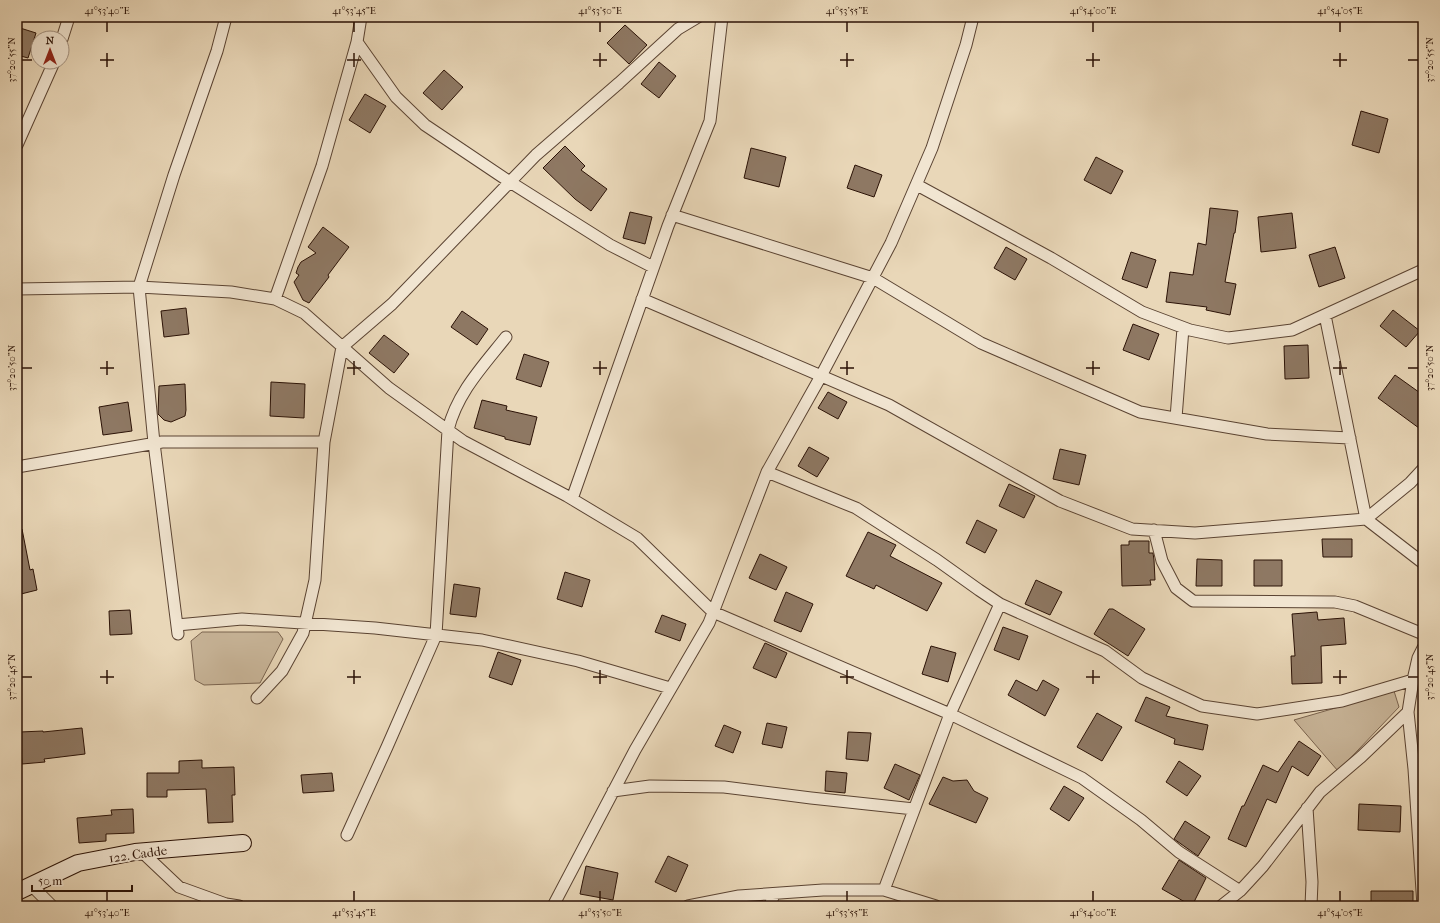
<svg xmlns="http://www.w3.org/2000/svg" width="1440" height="923" viewBox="0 0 1440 923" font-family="'IM FELL French Canon',serif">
	<rect width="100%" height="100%" fill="#e9d7b8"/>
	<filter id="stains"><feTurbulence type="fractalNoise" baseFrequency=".005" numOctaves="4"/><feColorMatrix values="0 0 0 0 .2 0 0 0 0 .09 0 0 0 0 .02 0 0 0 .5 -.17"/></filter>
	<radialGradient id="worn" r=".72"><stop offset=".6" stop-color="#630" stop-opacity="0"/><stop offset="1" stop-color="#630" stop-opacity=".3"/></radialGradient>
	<path fill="#c9b69a" stroke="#7a6450" d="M202 632H278L283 639 260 683 204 685 195 680 191 641Z
		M1394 691 1399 707 1338 771 1294 720Z"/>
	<path fill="#8e7863" stroke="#2b1206" d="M625 25 647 45 629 64 607 43Z
		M17 27 36 33 28 58 17 55Z
		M659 62 676 76 659 98 641 84Z
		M444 70 463 87 442 110 423 93Z
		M365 94 386 106 370 133 349 120Z
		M1361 111 1388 119 1379 153 1352 145Z
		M565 146 585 166 581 170 607 189 591 211 575 199 543 168Z
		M751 148 786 157 779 187 744 178Z
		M1096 157 1123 171 1111 194 1084 180Z
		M855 165 882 175 874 197 847 188Z
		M1210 208 1238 211 1235 233H1234L1225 282 1236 284 1230 315 1206 310 1207 307 1166 302 1170 272 1193 275 1198 243 1206 245Z
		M630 212 652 217 645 244 623 238Z
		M1292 213 1296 248 1261 252 1258 217Z
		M323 227 349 247 328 275 329 277 309 303 303 300 294 282 299 275 296 273 298 267 301 262 316 253 308 247Z
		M1006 247 1027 259 1015 280 994 268Z
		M1335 247 1345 278 1319 287 1309 255Z
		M1131 252 1156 260 1147 288 1122 279Z
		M186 308 189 334 164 337 161 311Z
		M1393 310 1420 331 1406 347 1380 326Z
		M462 311 488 329 477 345 451 327Z
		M1133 324 1159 334 1149 360 1123 350Z
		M384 335 409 354 394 373 369 353Z
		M1308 345 1309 378 1285 379 1284 346Z
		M524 354 549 362 541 387 516 379Z
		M1395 375 1423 395V431L1378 398Z
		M271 382 305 384 304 418 270 416Z
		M185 384 186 410 185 416 171 422 164 420 158 414 159 386Z
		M828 392 847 402 838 419 818 408Z
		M482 400 507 406 506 410 537 417 530 445 505 439V437L474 428Z
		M128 402 132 431 103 435 99 407Z
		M809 447 829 458 817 477 798 466Z
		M1060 449 1086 455 1079 485 1053 479Z
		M1009 484 1035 496 1024 518 999 506Z
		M977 520 997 530 985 553 966 543Z
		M22 529 30 570 33 569 37 590 17 595V530Z
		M868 532 896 545 890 556 942 583 927 611 876 585 874 589 846 576Z
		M1322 539H1352V557H1323Z
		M1129 541H1149V553H1153L1154 560 1155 580H1150L1151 585 1122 586 1121 545H1129Z
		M760 554 787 567 776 590 749 578Z
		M1197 559 1222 560V586H1196Z
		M1254 560H1282V586H1254Z
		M565 572 590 580 582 607 557 599Z
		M1036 580 1062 592 1050 615 1025 604Z
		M454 584 480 588 476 617 450 614Z
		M786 592 813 604 801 632 774 621Z
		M1109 609H1113L1145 629 1128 656 1094 634Z
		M130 610 132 634 110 635 109 611Z
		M1317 612 1318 620 1344 618 1346 644 1321 646 1322 683 1292 684 1291 656H1295L1292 614Z
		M662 615 686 624 680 641 655 632Z
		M1003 627 1028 636 1019 660 994 650Z
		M765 643 787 653 776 678 753 668Z
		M931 646 956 653 948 682 922 674Z
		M498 652 521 660 512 685 489 677Z
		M1016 680 1037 691 1043 680 1059 689 1045 716 1008 695Z
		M1146 697 1170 707 1166 716 1208 725 1203 750 1174 744 1175 739 1135 721Z
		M1097 713 1122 727 1102 761 1077 747Z
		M767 723 787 727 782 748 762 744Z
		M724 725 741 732 733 753 715 746Z
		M82 728 85 754 44 759 45 762 22 764 20 732 43 731V732Z
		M848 732 871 733 868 761 846 759Z
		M1299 741 1321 756 1308 776 1292 766 1276 803 1267 799 1246 847 1228 839 1242 806H1244L1263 765 1278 772Z
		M202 760V768L234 767 235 795H232L233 822 208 823 206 789 167 790V797H147V773H179V761Z
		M1179 761 1201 776 1187 796 1166 782Z
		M895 764 920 775 909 800 884 788Z
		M826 771 847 773 845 793 825 791Z
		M332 773 334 791 303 793 301 775Z
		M943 777 953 781 967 780 974 791 988 798 976 823 929 804Z
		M1064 786 1084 798 1069 821 1050 809Z
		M1359 804 1401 806 1400 832 1358 830Z
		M133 809 134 833 106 834V841L79 843 77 818 112 815 111 810Z
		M1185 821 1210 837 1198 856 1174 839Z
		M668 856 688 865 676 892 655 882Z
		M1179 860 1206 878 1192 906 1162 889Z
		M586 866 618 873 613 900 580 894Z
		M1371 891H1413V906H1371Z"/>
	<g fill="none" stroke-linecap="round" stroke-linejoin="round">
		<g stroke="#5a4332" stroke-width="13">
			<path id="street" d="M62 39 69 17
				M357 42 396 97 425 125 510 182 610 245 653 267
				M17 145 54 62
				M917 185 1051 258 1142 312 1190 330 1228 338 1292 330 1423 270
				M672 215 873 278 981 343 1140 412 1267 434 1350 438
				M17 289 139 287 231 292 275 299 304 313 389 388 463 441 567 496 637 538 713 612 950 714 1082 778 1141 820 1179 852 1240 891
				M275 299 322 166 357 42 361 17
				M642 299 889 405 1060 501 1132 529 1195 533 1366 519 1410 483 1423 469
				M1325 315 1366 519 1423 563
				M1176 418 1183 328
				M17 467 162 442H324
				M767 472 856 508 937 560 979 590 1000 604 1105 651 1142 678 1202 706 1257 714 1342 701 1413 680
				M572 499 668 226 710 121 722 17
				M1154 530 1162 561 1176 588 1193 601 1335 602 1355 606 1423 634
				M177 625 242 619 375 628 482 640 578 661 670 688
				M178 634 154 443 139 287 174 175 217 51 226 17
				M257 698 282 671 303 633 315 580 324 442 342 347 392 304 536 155 619 83 678 29 698 17
				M1408 712 1414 769 1423 906
				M613 791 650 786 724 787 811 798 914 809
				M1307 808 1312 882 1311 906
				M347 835 387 747 436 635 448 430C457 393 483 366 506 337
				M142 852 179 887 226 904 239 906
				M32 886 52 906
				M884 890 950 714 1000 604
				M553 906 635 750 709 623 767 472 821 376 891 243 932 148 966 45 973 17
				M688 906 739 896 823 890H884L936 906
				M770 906 774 894
				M1221 906 1240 891 1263 866 1320 792 1361 757 1408 712 1413 680 1418 658 1423 648"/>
		</g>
		<g stroke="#2b1206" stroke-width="18">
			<path id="secondary" d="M17 892 78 863 135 852 243 843"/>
		</g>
		<use href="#street" stroke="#f1e5d1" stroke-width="11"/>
		<use href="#secondary" stroke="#f1e5d1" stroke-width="16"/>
	</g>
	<path fill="none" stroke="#2b1206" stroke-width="1.5" d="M107 22V32M354 22V32M600 22V32M847 22V32M1093 22V32M1340 22V32M107 53V67M354 53V67M600 53V67M847 53V67M1093 53V67M1340 53V67M22 60H32M100 60H114M347 60H361M593 60H607M840 60H854M1086 60H1100M1333 60H1347M1408 60H1418M107 361V375M354 361V375M600 361V375M847 361V375M1093 361V375M1340 361V375M22 368H32M100 368H114M347 368H361M593 368H607M840 368H854M1086 368H1100M1333 368H1347M1408 368H1418M107 670V684M354 670V684M600 670V684M847 670V684M1093 670V684M1340 670V684M22 677H32M100 677H114M347 677H361M593 677H607M840 677H854M1086 677H1100M1333 677H1347M1408 677H1418M107 891V901M354 891V901M600 891V901M847 891V901M1093 891V901M1340 891V901"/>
	<g text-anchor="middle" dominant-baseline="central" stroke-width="4" stroke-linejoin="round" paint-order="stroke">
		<g font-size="13" fill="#2b1206" stroke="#f1e5d1">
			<text transform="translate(138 854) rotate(-8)">122. Cadde</text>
		</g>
	</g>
	<rect width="1440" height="923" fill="none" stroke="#e9d7b8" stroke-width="44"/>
	<g transform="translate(50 50)"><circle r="19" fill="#f1e5d1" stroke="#a29180"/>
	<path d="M0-3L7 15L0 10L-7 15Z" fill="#8f2418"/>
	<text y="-6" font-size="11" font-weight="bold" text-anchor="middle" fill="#2b1206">N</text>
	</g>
	<path d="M32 885v6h100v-6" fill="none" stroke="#2b1206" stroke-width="2"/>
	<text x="38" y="885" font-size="12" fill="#2b1206" stroke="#f1e5d1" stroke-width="3" paint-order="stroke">50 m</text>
	<rect x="22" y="22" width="1396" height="879" fill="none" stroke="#2b1206" stroke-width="1.5"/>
	<g font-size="10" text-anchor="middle" fill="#2b1206">
		<text x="107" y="14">41°53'40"E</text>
		<text x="354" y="14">41°53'45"E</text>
		<text x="600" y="14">41°53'50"E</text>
		<text x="847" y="14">41°53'55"E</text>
		<text x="1093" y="14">41°54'00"E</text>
		<text x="1340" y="14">41°54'05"E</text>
		<text transform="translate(11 60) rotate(-90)" y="4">37°20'55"N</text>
		<text transform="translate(1429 60) rotate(-90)" y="4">37°20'55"N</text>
		<text transform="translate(11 368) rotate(-90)" y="4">37°20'50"N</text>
		<text transform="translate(1429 368) rotate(-90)" y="4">37°20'50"N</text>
		<text transform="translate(11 677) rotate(-90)" y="4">37°20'45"N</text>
		<text transform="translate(1429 677) rotate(-90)" y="4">37°20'45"N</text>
		<text x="107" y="916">41°53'40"E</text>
		<text x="354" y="916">41°53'45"E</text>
		<text x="600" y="916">41°53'50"E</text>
		<text x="847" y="916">41°53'55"E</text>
		<text x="1093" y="916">41°54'00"E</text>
		<text x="1340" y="916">41°54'05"E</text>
	</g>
	<rect width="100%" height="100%" filter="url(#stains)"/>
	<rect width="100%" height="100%" fill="url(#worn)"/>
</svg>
